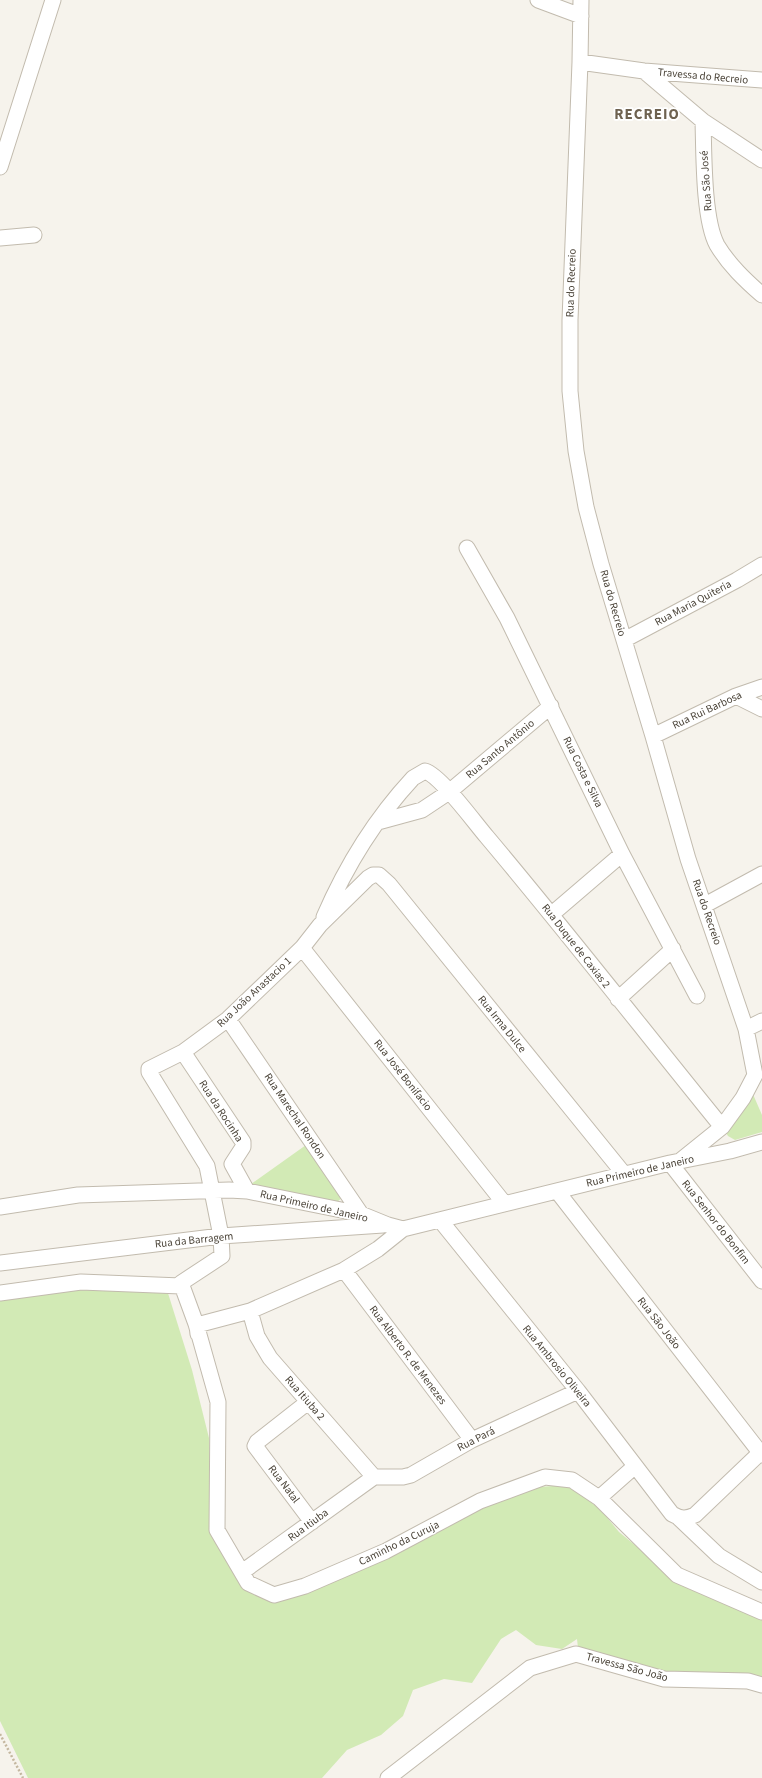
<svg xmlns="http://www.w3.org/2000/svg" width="762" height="1778" viewBox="0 0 762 1778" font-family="'Source Sans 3',sans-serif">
	<rect width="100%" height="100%" fill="#f6f3ec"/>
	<path fill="#d2eab5" d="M752 1092 762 1115V1132L735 1140 728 1136 725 1131Z
		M306 1145 343 1197 337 1202 244 1189Z
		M79 1286 167 1290 192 1370 209 1438 211 1531 272 1600 523 1488 568 1485 600 1509 619 1532 676 1579 762 1616V1679L743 1673 670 1674 578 1648 577 1639 562 1649 536 1645 516 1630 501 1639 472 1683 444 1679 413 1690 403 1716 381 1735 347 1750 322 1778H28L0 1721V1296Z"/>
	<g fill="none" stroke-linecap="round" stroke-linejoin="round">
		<g stroke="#c2bbae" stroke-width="17">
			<path id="minor" d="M538 0 581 16
				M581 0 580 62 570 320V391L576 451 586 507 601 564 653 736 688 859 746 1029 755 1075 743 1098 722 1127 681 1160
				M580 62 644 71 762 80
				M644 71 703 121 762 160
				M703 121C704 152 703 219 717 245 729 265 745 280 762 295
				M0 167 53 0
				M0 238 34 235
				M467 548 507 618 622 854 697 996
				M624 640 737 580 762 565
				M736 696 762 709
				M653 736 736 696 762 687
				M378 822 422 810 449 792 551 706
				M705 905 762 874
				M552 914 622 854
				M324 917C346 866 375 819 413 778L425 771C441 776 474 822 487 837 567 932 644 1031 722 1127
				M302 948 504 1203
				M618 999 673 949
				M228 1019 361 1214
				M746 1029 762 1021
				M183 1052 243 1142V1147L232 1164 247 1191
				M670 1163 762 1281
				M624 1174 389 884 379 875H373L368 878 320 925 302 948 228 1019 183 1052 149 1069V1072L207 1166 221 1236 222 1256 181 1283 196 1324 218 1402 217 1530 248 1583 274 1595 305 1586 386 1551 480 1501 545 1477 572 1480 599 1498 677 1575 762 1612
				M557 1191 762 1455
				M0 1207 78 1195 229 1190 247 1191 361 1214 388 1225 403 1229 670 1163 730 1151 762 1142
				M440 1220 578 1391 672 1514C681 1519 686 1519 695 1515L760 1453
				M0 1263 221 1236 383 1225
				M344 1270 472 1440
				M0 1293 81 1282 181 1286
				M250 1311 257 1336 270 1358 374 1477
				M198 1334 197 1325 250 1311 344 1270 378 1249 403 1229
				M308 1402 257 1442 255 1446 312 1522
				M374 1477H403L411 1475 472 1440 578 1391
				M599 1498 634 1467
				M679 1518 719 1556 762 1582
				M242 1572 374 1477
				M388 1778 530 1668 576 1654 664 1679 748 1681 762 1685"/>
		</g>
		<path stroke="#c4b79f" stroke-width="2.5" stroke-dasharray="2 2" stroke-linecap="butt" d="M0 1734 23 1778"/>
		<use href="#minor" stroke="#fff" stroke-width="15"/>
	</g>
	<g text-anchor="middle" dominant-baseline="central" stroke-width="3.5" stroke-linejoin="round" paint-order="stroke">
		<g font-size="11" fill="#4b4439" stroke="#fff">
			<text transform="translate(703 76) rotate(5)">Travessa do Recreio</text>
			<text transform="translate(706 181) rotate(-94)">Rua São José</text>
			<text transform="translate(571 283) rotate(-88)">Rua do Recreio</text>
			<text transform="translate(613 603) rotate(74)">Rua do Recreio</text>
			<text transform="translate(693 603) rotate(-28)">Rua Maria Quiteria</text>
			<text transform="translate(707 710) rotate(-25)">Rua Rui Barbosa</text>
			<text transform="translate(500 749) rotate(-40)">Rua Santo Antônio</text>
			<text transform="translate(583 772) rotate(64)">Rua Costa e Silva</text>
			<text transform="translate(707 912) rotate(71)">Rua do Recreio</text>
			<text transform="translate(576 946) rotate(52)">Rua Duque de Caxias 2</text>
			<text transform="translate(254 992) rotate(-43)">Rua João Anastacio 1</text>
			<text transform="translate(502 1024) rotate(51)">Rua Irma Dulce</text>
			<text transform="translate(403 1075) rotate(52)">Rua José Bonifacio</text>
			<text transform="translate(221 1111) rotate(57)">Rua da Rocinha</text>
			<text transform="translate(295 1116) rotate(56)">Rua Marechal Rondon</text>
			<text transform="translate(640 1171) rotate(-13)">Rua Primeiro de Janeiro</text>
			<text transform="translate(314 1206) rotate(13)">Rua Primeiro de Janeiro</text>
			<text transform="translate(716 1222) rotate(52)">Rua Senhor do Bonfim</text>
			<text transform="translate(194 1240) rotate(-6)">Rua da Barragem</text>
			<text transform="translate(659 1323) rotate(52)">Rua São João</text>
			<text transform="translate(408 1355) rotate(53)">Rua Alberto R. de Menezes</text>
			<text transform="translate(557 1366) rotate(51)">Rua Ambrosio Oliveira</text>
			<text transform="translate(305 1398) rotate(49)">Rua Itiuba 2</text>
			<text transform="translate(476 1439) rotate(-27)">Rua Pará</text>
			<text transform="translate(284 1484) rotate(53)">Rua Natal</text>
			<text transform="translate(308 1525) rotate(-36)">Rua Itiuba</text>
			<text transform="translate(399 1543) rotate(-26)">Caminho da Curuja</text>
			<text transform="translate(627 1667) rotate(15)">Travessa São João</text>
		</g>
		<g font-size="15" font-weight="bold" letter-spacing="1" fill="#6e6250" stroke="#fff">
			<text x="647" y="114">RECREIO</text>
		</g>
	</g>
</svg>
